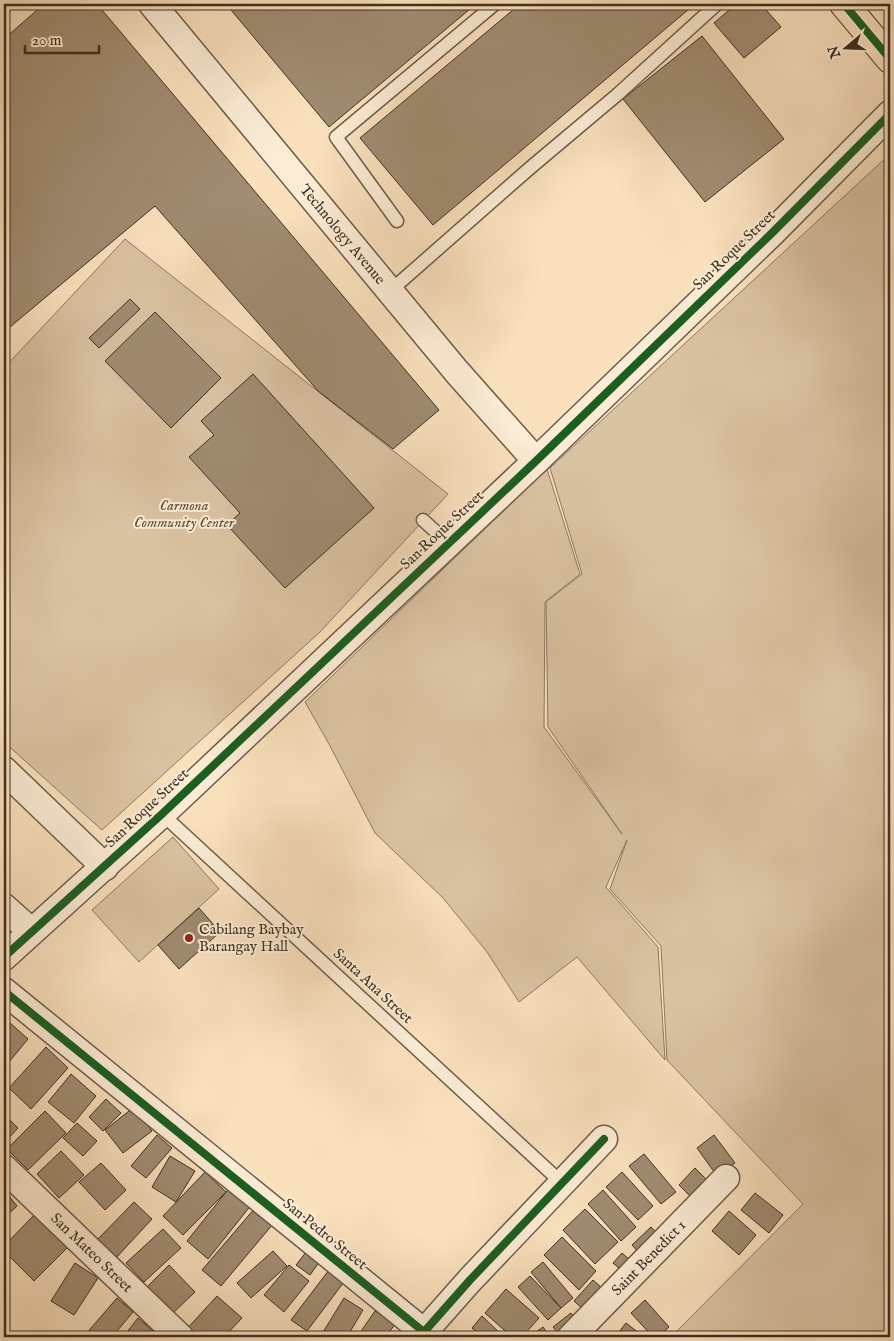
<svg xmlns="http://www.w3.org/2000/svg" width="894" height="1341" viewBox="0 0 894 1341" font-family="'IM FELL English',serif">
	<rect width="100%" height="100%" fill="#fae1be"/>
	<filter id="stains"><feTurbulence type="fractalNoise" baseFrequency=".004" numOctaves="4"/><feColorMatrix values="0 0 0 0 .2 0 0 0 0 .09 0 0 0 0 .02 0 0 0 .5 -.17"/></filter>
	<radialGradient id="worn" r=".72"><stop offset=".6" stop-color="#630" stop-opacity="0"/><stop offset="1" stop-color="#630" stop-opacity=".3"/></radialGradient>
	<path fill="#dac3a3" stroke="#8c7a62" d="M890 154V1337H671L803 1204 667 1060 661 946 610 889 627 840 606 887 658 947 665 1060 577 957 519 1002 487 952 443 898 375 833 329 744 305 702 547 469 580 574 545 602 544 727 622 834 548 727 546 602 582 574 550 468Z
		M125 239 448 494 320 632 102 830 4 742V368Z
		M173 837 219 889 139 962 92 910Z"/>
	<path fill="#a08c72" stroke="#3e3020" d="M44 4H97L439 410 393 449 318 391 155 206 4 332V39Z
		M226 4H476L329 127Z
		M520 4H695L433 225 360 138Z
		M736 4H761L781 27 744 58 714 23Z
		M702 36 784 139 705 202 623 99Z
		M130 299 140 309 99 348 89 338Z
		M155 312 221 378 171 428 105 361Z
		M253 374 374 508 285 588 227 525 240 513 189 457 214 435 201 421Z
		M199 908 220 932 179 969 158 945Z
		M9 1022 28 1039 4 1068V1028Z
		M46 1047 68 1068 31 1109 9 1088Z
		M71 1074 96 1096 74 1123 48 1102Z
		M106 1099 121 1113 103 1131 89 1117Z
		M134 1107 152 1131 123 1153 105 1130Z
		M45 1111 66 1133 28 1170 7 1149Z
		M4 1114 18 1128 4 1143Z
		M77 1123 97 1141 83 1156 63 1138Z
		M157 1135 172 1148 146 1178 131 1166Z
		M714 1135 735 1163 717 1176 697 1148Z
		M61 1151 84 1175 59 1198 37 1174Z
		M644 1154 676 1192 661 1204 629 1166Z
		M170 1156 195 1171 176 1202 152 1187Z
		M101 1163 126 1190 105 1210 79 1182Z
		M695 1168 711 1184 695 1201 679 1185Z
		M205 1172 226 1192 183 1235 163 1216Z
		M622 1172 653 1206 638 1220 606 1187Z
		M230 1187 252 1204 208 1259 187 1241Z
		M4 1190 17 1206 4 1218Z
		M603 1190 636 1227 621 1241 588 1204Z
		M755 1193 783 1215 769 1233 741 1210Z
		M134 1202 152 1219 115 1259 96 1241Z
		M255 1208 273 1224 221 1286 202 1270Z
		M585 1209 618 1242 595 1264 563 1230Z
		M729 1211 756 1235 739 1255 712 1231Z
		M36 1213 69 1246 34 1281 4 1251V1246Z
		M651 1227 668 1245 648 1263 632 1245Z
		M163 1229 181 1248 144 1282 126 1263Z
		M562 1237 596 1271 579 1290 544 1255Z
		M273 1251 287 1266 251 1298 237 1283Z
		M307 1251 320 1261 310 1275 296 1265Z
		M622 1253 639 1268 630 1278 613 1263Z
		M543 1262 573 1298 561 1308 531 1272Z
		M75 1263 98 1278 74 1315 51 1301Z
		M169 1265 195 1292 173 1313 147 1287Z
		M289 1265 309 1281 284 1312 264 1295Z
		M329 1270 344 1282 307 1331 291 1320Z
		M530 1276 561 1308 548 1320 518 1287Z
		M593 1280 611 1296 592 1317 574 1301Z
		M506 1289 539 1318 522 1337H512L485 1313Z
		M217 1296 242 1318 224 1337H190L184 1332Z
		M117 1298 133 1312 112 1337H88L85 1335Z
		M344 1298 363 1310 347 1337H320Z
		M645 1300 669 1327 658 1337H653L631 1313Z
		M375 1311 395 1324 386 1337H357Z
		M571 1313 582 1327 561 1337 553 1327Z
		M482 1316 504 1337H482L472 1328Z
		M138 1318 153 1331 148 1337H123Z
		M626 1323 644 1337H615Z
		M543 1327 550 1337H529Z
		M467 1331 473 1337H461Z"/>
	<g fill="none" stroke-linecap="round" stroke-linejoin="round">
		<g stroke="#6d5c48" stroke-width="15">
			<path id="lane" d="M397 221 336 137 495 4
				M390 291 530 168 618 94 717 4
				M423 520 448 543
				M162 814 562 1183"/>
		</g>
		<g stroke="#6d5c48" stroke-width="29">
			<g id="street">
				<path id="s1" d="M152 4 457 372 536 461"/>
				<path d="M4 770 105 867"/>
				<path d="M4 907 31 931"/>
				<path d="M4 957 162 814 536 461 773 232 890 114"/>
				<path d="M4 991 424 1332 470 1280 604 1139"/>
				<path id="s2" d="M4 1168 180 1337"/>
				<path id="s3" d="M571 1337 726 1178"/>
			</g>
		</g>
		<g stroke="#3e3020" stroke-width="30">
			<path id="highway" d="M844 4 890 59"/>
		</g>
		<use href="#lane" stroke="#fcecd5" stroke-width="12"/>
		<use href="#street" stroke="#fcecd5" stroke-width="26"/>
		<use href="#highway" stroke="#fae1be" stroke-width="28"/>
		<g stroke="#fcecd5" stroke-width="11">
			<path id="cycleway" d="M844 4 890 59
				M4 957 162 814 536 461 773 232 890 114
				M4 991 424 1332 470 1280 604 1139"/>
		</g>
		<use href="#cycleway" stroke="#1b5e20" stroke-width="8"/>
	</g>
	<circle fill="#8f2418" stroke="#fcecd5" stroke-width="2" cx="189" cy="938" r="5"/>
	<g text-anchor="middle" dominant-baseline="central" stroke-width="4" stroke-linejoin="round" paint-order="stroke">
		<g font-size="15" fill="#3e3020" stroke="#fcecd5">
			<text stroke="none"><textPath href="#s1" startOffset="299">Technology Avenue</textPath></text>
			<text transform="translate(734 250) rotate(-44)">San Roque Street</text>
			<text transform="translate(442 530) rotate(-43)">San Roque Street</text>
			<text transform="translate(147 808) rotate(-43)">San Roque Street</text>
			<text transform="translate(373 986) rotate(43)">Santa Ana Street</text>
			<text transform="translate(325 1234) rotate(39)">San Pedro Street</text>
			<text stroke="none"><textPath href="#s2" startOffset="122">San Mateo Street</textPath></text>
			<text stroke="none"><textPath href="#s3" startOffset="111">Saint Benedict 1</textPath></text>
		</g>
		<g font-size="15" font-style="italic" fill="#5d4d3a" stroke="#fcecd5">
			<text x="184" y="505">Carmona<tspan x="184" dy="17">Community Center</tspan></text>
		</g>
		<g font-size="15" fill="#3e3020" stroke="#fcecd5" text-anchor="start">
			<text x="199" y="929">Cabilang Baybay<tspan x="199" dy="17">Barangay Hall</tspan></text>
		</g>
	</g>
	<rect width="894" height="1341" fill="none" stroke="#fae1be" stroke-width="20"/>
	<rect x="5" y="5" width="884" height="1331" fill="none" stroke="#3e3020" stroke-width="2.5"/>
	<rect x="10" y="10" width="874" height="1321" fill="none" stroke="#3e3020"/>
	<g transform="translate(846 48) rotate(251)" stroke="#fcecd5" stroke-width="4" paint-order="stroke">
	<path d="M0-4L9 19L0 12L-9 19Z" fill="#3e3020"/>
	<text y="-8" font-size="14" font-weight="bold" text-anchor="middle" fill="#3e3020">N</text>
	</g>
	<path d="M25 45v8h74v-8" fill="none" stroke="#3e3020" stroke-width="2.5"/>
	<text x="32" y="45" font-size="15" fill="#3e3020" stroke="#fcecd5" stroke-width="4" paint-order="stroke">20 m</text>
	<rect width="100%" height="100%" filter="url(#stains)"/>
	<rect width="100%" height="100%" fill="url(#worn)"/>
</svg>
